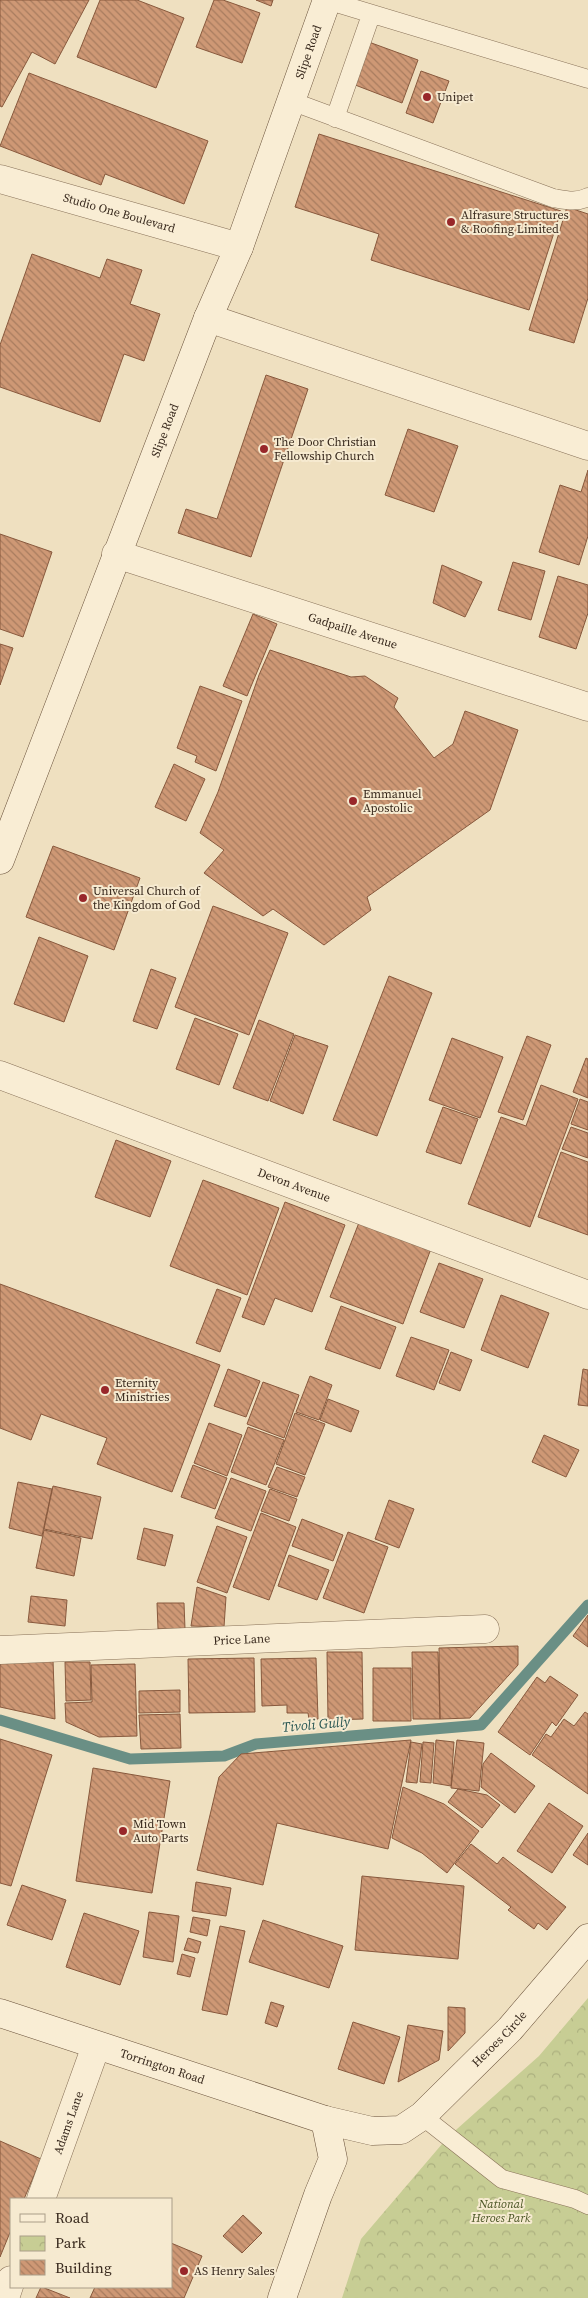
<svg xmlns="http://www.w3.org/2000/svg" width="588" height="2298" viewBox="0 0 588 2298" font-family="'Source Serif 4',serif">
	<defs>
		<pattern id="park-crowns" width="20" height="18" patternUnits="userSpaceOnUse" patternTransform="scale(1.25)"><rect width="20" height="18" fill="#c7cd94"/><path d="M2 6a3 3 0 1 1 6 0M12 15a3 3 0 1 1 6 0" fill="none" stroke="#acb07f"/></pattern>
		<pattern id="building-back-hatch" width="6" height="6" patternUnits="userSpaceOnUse" patternTransform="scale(1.25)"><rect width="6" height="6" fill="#ce9875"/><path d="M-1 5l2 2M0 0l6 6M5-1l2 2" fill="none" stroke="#a87c5f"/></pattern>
	</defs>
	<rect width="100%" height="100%" fill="#efe0c0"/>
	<path fill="url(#park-crowns)" d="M588 1998V2298H342L361 2239 448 2137 539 2056Z"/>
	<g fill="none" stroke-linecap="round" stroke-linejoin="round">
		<path stroke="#6a8f85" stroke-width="11" d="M0 1720 130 1759 224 1756 256 1744 481 1725 588 1605"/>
	</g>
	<path fill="url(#building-back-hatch)" stroke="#88593d" d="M0 0H89L55 64 32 52 2 107 0 106Z
		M100 0H137L184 18 156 88 77 57Z
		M214 0H223L260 13 242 63 196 47Z
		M256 0H273L271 6Z
		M366 41 418 60 402 103 350 83Z
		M421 71 449 81 433 123 406 113Z
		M29 73 208 141 184 204 105 174 101 185 0 146Z
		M319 134 561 211 529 310 371 260 379 234 295 207Z
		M567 207 588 214V298L574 343 529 330Z
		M32 254 100 278 107 259 142 270 130 304 160 314 144 361 124 354 100 422 0 387V345Z
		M266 375 308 389 251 557 178 533 186 509 217 519Z
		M408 429 458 446 434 512 385 495Z
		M588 470V536L579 565 539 552 560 485 581 492Z
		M0 534 52 552 23 637 0 629Z
		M513 562 545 571 531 620 498 610Z
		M442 565 482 582 465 617 433 603Z
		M558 576 588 585V613L576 649 539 637Z
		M253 614 277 624 247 696 223 686Z
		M0 644 13 648 0 685Z
		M270 650 351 677 365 676 398 698 394 707 434 758 453 744 465 711 518 730 490 810 367 897 371 910 324 945 273 909 263 916 204 873 224 850 200 833 218 792 259 675Z
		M200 686 242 701 216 771 195 762 197 756 177 748Z
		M174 764 205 779 186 821 155 807Z
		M53 846 140 878 114 950 26 917Z
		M213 906 288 933 249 1035 175 1007Z
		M39 937 88 956 64 1022 14 1004Z
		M151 969 176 978 157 1029 133 1021Z
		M389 976 432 993 377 1136 333 1120Z
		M195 1018 238 1034 219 1085 176 1069Z
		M259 1020 294 1034 268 1101 233 1088Z
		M295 1035 328 1046 303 1114 270 1101Z
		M527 1036 551 1045 523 1120 498 1112Z
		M452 1038 503 1057 480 1118 429 1100Z
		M586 1058 588 1059V1098L573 1092Z
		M541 1085 578 1099 530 1227 468 1204 501 1117 526 1126Z
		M580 1099 588 1102V1130L571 1124Z
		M443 1107 478 1119 461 1164 426 1152Z
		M571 1127 588 1133V1158L562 1149Z
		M116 1140 171 1161 150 1217 95 1197Z
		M561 1152 588 1162V1235L538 1217Z
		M203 1180 279 1208 247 1295 170 1266Z
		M285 1202 345 1225 312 1312 275 1298 264 1325 242 1317Z
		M360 1220 432 1246 403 1324 330 1297Z
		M439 1263 483 1279 464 1328 420 1312Z
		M0 1284 220 1365 172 1492 97 1464 107 1438 41 1414 31 1440 0 1428Z
		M217 1289 241 1298 220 1352 196 1343Z
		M501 1295 549 1313 528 1368 481 1350Z
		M341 1306 396 1327 380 1369 325 1349Z
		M411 1337 449 1350 434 1390 396 1376Z
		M451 1352 472 1360 460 1391 439 1383Z
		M228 1369 260 1381 246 1417 214 1406Z
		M583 1369 588 1370V1406L578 1405Z
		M310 1376 332 1385 319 1420 296 1412Z
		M263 1382 299 1395 284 1438 247 1424Z
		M328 1399 359 1411 351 1432 320 1420Z
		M295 1413 325 1424 305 1475 276 1464Z
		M209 1423 242 1435 227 1476 194 1463Z
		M248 1427 284 1440 266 1485 231 1472Z
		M544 1435 579 1450 566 1477 532 1462Z
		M193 1465 227 1478 215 1509 181 1497Z
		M277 1467 305 1477 297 1497 268 1487Z
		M231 1478 266 1491 251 1531 215 1518Z
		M18 1482 52 1489 42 1536 9 1528Z
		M53 1486 101 1497 92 1539 44 1529Z
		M270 1489 297 1499 289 1521 261 1511Z
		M389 1500 414 1509 399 1548 375 1539Z
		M261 1513 296 1527 269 1600 233 1587Z
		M302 1519 343 1535 333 1561 292 1546Z
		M217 1526 247 1537 227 1593 197 1582Z
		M144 1528 173 1535 165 1566 137 1559Z
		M44 1530 81 1538 74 1576 36 1568Z
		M348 1532 388 1547 364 1613 323 1598Z
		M289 1555 329 1570 317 1600 278 1586Z
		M197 1587 226 1597 224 1627 191 1626Z
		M31 1596 67 1600 65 1626 28 1622Z
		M157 1603H184L185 1629H158Z
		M588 1615V1647L573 1636Z
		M518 1646V1665L470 1718 440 1719 439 1648Z
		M327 1652H362L363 1719 328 1720Z
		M412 1652H438L440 1719H413Z
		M254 1658 255 1712 189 1713 188 1659Z
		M316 1658 318 1719H309L308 1713H287V1705L262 1706 261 1659Z
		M53 1660 55 1719 0 1707V1662Z
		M65 1662H90L91 1700 66 1701Z
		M135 1664 137 1736 99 1737 66 1722 65 1703 92 1702 91 1665Z
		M373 1668H411V1721H373Z
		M550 1676 578 1695 556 1726 552 1722 530 1755 498 1732 537 1677 545 1683Z
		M180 1690V1712L139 1713V1691Z
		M585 1712 588 1714V1794L532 1755 546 1734 551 1737 564 1719 574 1726Z
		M180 1714 181 1748 141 1749 139 1715Z
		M0 1739 52 1755 11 1886 0 1883Z
		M411 1740 388 1849 277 1823 263 1885 197 1870 219 1777 241 1754Z
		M436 1740 454 1742 451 1786 433 1783Z
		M457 1740 484 1743 479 1791 451 1788Z
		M411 1742 422 1744 417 1783 406 1782Z
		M423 1742 434 1743 431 1783 420 1782Z
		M491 1753 535 1786 515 1813 481 1787 483 1764Z
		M93 1768 170 1781 152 1893 76 1881Z
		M403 1787 444 1804 479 1831 447 1873 422 1853 392 1838Z
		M458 1789 487 1795 500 1805 482 1828 448 1802Z
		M549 1803 583 1826 552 1873 517 1851Z
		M588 1833V1865L573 1855Z
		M471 1844 497 1864 503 1857 566 1907 547 1930 538 1923 534 1929 508 1910 511 1907 455 1864Z
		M362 1876 464 1886 458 1959 355 1950Z
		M196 1882 231 1888 226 1916 192 1911Z
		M22 1885 66 1900 52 1940 7 1925Z
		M149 1912 179 1916 173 1962 143 1957Z
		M84 1913 139 1931 120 1985 66 1967Z
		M193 1917 210 1920 207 1936 190 1932Z
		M263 1920 343 1946 329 1988 249 1962Z
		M220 1926 245 1931 227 2015 202 2010Z
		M188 1938 201 1942 198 1953 184 1950Z
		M182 1954 195 1958 190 1977 177 1974Z
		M271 2002 284 2006 277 2027 265 2023Z
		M448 2007 465 2008V2033L448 2051Z
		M353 2022 400 2037 384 2084 338 2069Z
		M408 2025 443 2031 439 2060 398 2082Z
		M0 2141 41 2159 24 2199H11V2230L0 2257Z
		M243 2215 262 2233 242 2253 223 2236Z
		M171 2243 202 2256 184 2298H90L95 2287H171Z
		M41 2287H42L70 2298H36Z"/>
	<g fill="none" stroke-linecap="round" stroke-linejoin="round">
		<g stroke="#887158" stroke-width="19">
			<path id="service" d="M326 0 588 79
				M291 101 553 198C565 200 577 203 588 197
				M335 118 371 15
				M422 2116 502 2179 575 2199 588 2205"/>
		</g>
		<g stroke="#887158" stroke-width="29">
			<g id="minor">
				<path d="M208 318 588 446"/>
				<path id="s1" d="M116 554 588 707"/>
				<path id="s2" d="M0 1075 588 1295"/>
				<path id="s3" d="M0 1650 485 1629"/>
				<path id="s4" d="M41 2199 96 2046"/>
				<path d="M5 2298 11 2280"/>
			</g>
		</g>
		<g stroke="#887158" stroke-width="29">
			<g id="tertiary">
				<path id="s5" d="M0 179 239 247"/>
			</g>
		</g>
		<g stroke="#6a523b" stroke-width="29">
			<g id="secondary">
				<path id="s6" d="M0 860 208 318 239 247 327 0"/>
				<path id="s7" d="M0 2013 325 2120 372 2131 401 2130 422 2116 510 2029 588 1938"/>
				<path d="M282 2298 318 2195 333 2159 325 2120"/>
			</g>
		</g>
		<use href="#service" stroke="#f9edd4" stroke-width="18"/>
		<use href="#minor" stroke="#f9edd4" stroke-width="28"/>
		<use href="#tertiary" stroke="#f9edd4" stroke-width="28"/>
		<use href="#secondary" stroke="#f9edd4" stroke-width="28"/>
	</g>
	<g fill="#98272a" stroke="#f6ead0" stroke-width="2">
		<circle cx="427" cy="97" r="5"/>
		<circle cx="451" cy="222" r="5"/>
		<circle cx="264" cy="449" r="5"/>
		<circle cx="353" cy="801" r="5"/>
		<circle cx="83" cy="898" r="5"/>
		<circle cx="105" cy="1390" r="5"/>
		<circle cx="123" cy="1831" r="5"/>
		<circle cx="184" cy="2271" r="5"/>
	</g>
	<g text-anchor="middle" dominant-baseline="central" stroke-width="4" stroke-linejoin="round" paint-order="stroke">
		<g font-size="12" fill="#38291d" stroke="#f6ead0">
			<text stroke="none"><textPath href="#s6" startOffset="865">Slipe Road</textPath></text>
			<text stroke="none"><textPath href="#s5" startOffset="124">Studio One Boulevard</textPath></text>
			<text stroke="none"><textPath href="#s6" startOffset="460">Slipe Road</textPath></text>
			<text stroke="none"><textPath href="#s1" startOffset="249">Gadpaille Avenue</textPath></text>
			<text stroke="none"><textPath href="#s2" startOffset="314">Devon Avenue</textPath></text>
			<text stroke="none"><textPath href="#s3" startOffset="242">Price Lane</textPath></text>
			<text stroke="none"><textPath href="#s7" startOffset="554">Heroes Circle</textPath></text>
			<text stroke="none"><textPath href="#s7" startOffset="171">Torrington Road</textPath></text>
			<text stroke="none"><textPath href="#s4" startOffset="81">Adams Lane</textPath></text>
		</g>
		<g font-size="12" fill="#38291d" stroke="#f6ead0" text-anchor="start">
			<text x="437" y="97">Unipet</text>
			<text x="461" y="215">Alfrasure Structures<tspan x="461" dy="14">&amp; Roofing Limited</tspan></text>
			<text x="274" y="442">The Door Christian<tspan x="274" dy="14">Fellowship Church</tspan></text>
			<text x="363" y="794">Emmanuel<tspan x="363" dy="14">Apostolic</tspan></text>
			<text x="93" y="891">Universal Church of<tspan x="93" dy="14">the Kingdom of God</tspan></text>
			<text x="115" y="1383">Eternity<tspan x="115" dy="14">Ministries</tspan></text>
			<text x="133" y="1824">Mid Town<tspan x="133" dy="14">Auto Parts</tspan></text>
			<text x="194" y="2271">AS Henry Sales</text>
		</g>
		<g font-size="12" font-style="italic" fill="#495423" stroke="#f6ead0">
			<text x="501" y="2204">National<tspan x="501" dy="14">Heroes Park</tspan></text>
		</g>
		<g font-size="14" font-style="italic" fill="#2b5854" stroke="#f6ead0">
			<text transform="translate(316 1724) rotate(-5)">Tivoli Gully</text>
		</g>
	</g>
	<rect x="10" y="2198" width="162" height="90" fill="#f6ead0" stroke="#aa9d88"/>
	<rect x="20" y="2214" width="25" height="8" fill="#f9edd4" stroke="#aa9d88"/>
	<text x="55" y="2223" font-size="15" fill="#38291d">Road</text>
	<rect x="20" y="2236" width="25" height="15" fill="url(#park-crowns)" stroke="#aa9d88"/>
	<text x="55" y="2248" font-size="15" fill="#38291d">Park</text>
	<rect x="20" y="2260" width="25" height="15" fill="url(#building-back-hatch)" stroke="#aa9d88"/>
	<text x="55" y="2273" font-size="15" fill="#38291d">Building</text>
</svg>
